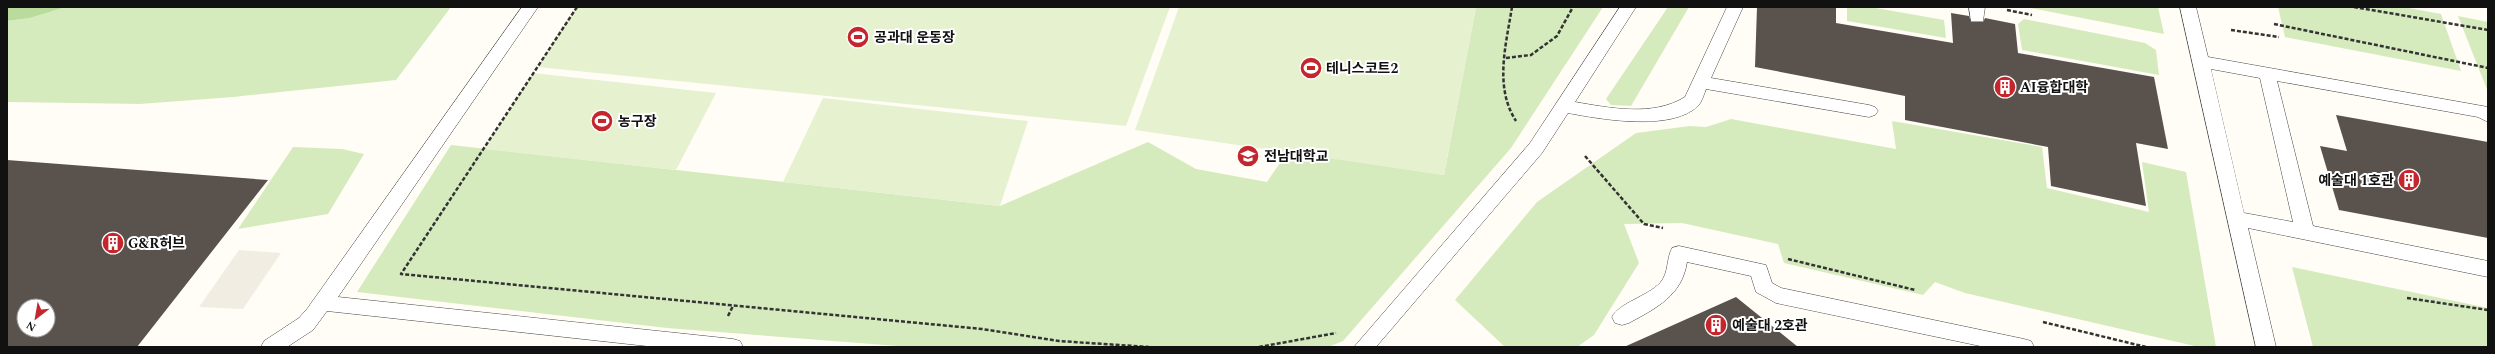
<svg xmlns="http://www.w3.org/2000/svg" width="2495" height="354" viewBox="0 0 2495 354" font-family="Spectral,'Noto Sans KR',serif">
	<rect width="100%" height="100%" fill="#fffdf5"/>
	<path fill="#d5ebbd" d="M66 7H451L396 80 233 97 140 104 7 102V21L30 18Z
		M1476 7H1603L1511 148 1343 341 1328 347H911L667 328 357 292 451 145 1000 206 1148 142 1196 169 1267 182 1288 151 1444 175Z
		M1668 7H1689L1631 106 1611 105 1606 99Z
		M1847 7H1870L1944 20 1946 38 1847 21Z
		M2025 7H2158L2164 34Z
		M2278 7H2403L2441 14 2461 71 2285 37Z
		M2458 16 2488 22V92Z
		M2024 19 2145 43 2156 50 2159 75 2022 50 2018 24Z
		M1731 119 1896 149 1892 121 2042 147 2047 188 2149 212 2142 162 2186 172 2216 347H2199L1965 293 1935 282 1923 295 1784 263 1778 244 1682 223 1624 224 1639 263 1594 335 1577 347H1505L1455 300 1537 202 1636 133 1690 126 1706 127Z
		M293 147 342 149 364 154 328 214 238 229Z
		M2292 267 2488 308V347H2313Z"/>
	<path fill="#b9dc9c" d="M7 7H66L30 18 7 21Z"/>
	<path fill="#e6f2cf" d="M576 7H1170L1126 126 537 67Z
		M1179 7H1476L1444 175 1135 130Z
		M533 73 716 93 676 170 484 149Z
		M823 98 1028 121 1000 206 783 182Z"/>
	<path fill="#f1ede2" d="M239 250 281 253 243 309 199 307Z"/>
	<path fill="#5a524d" fill-rule="evenodd" d="M1757 7H1836V23L1953 43 1951 13 1969 16 1971 22H1983L1985 18 2015 24 2018 53 2154 77 2168 149 2136 143 2146 206 2051 186 2048 147 1905 120V96L1755 67Z
		M2336 115 2488 142V238L2339 210 2320 146 2347 151Z
		M7 160 268 180 137 347H7ZM24 306H48V330H24Z
		M1736 297 1798 347H1624Z"/>
	<g fill="none" stroke-linecap="round" stroke-linejoin="round">
		<g stroke="#444" stroke-width="1">
			<path id="service" d="M522 7H538L338 297 733 339 740 341 743 347H656L327 311 313 330 287 347H261L264 341 299 318 307 309Z
				M1620 7H1636L1575 102C1610 108 1653 117 1685 97L1727 7H1743L1711 78 1869 105 1875 107 1878 111 1875 115 1869 117 1706 89C1704 94 1702 102 1698 106 1671 132 1600 119 1568 113L1542 153 1376 347H1354L1530 143Z
				M1969 7H1985L1983 21H1971Z
				M2180 7H2196L2208 57 2488 107V122L2478 117 2277 81 2313 226 2488 261V277L2248 228 2276 347H2256ZM2211 69 2260 78 2293 222 2244 213Z
				M1679 246 1766 265 1772 283 1781 288 2024 339 2031 341 2034 347H1985L1776 303 1756 292 1751 276 1687 262C1682 296 1656 308 1629 323L1622 325 1615 323 1612 317C1619 303 1648 296 1660 283 1669 273 1666 259 1672 248Z"/>
		</g>
		<path stroke="#333" stroke-width="2.5" stroke-dasharray="4 2" stroke-linecap="butt" d="M577 7 401 274 982 329 1059 341 1149 347
			M1512 7C1506 45 1494 87 1516 121
			M2354 7 2488 30
			M2007 10 2032 15
			M2274 24 2488 68
			M2231 30 2279 37
			M1506 58 1531 55 1557 36 1573 7
			M1585 156 1644 224 1663 228
			M1788 259 1915 290
			M2407 298 2488 310
			M728 316 733 306
			M2043 322 2146 347
			M1259 347 1336 333"/>
		<use href="#service" fill="#fff" fill-rule="evenodd"/>
	</g>
	<defs>
		<g id="stadium-disc" transform="scale(1.15)"><circle r="9.5" fill="#c4262e" stroke="#fff"/><path d="M0-5a6.5 5 0 1 0 0 10a6.5 5 0 1 0 0-10ZM-3.5-1.8h7v3.6h-7Z" fill="#fff"/></g>
		<g id="building-disc" transform="scale(1.15)"><circle r="9.5" fill="#c4262e" stroke="#fff"/><path d="M-4-6H4V6H1V3H-1V6H-4ZM-2.5-4.3h1.7v1.8h-1.7ZM.8-4.3h1.7v1.8H.8ZM-2.5-1h1.7V.8h-1.7ZM.8-1h1.7V.8H.8Z" fill="#fff"/></g>
		<g id="university-disc" transform="scale(1.15)"><circle r="9.5" fill="#c4262e" stroke="#fff"/><path d="M0-5L7-2L0 1L-7-2ZM-4 1L0 2.5L4 1V4Q0 6-4 4Z" fill="#fff"/></g>
	</defs>
	<g fill-rule="evenodd">
		<use href="#stadium-disc" x="858" y="37"/>
		<use href="#stadium-disc" x="1311" y="68"/>
		<use href="#building-disc" x="2005" y="87"/>
		<use href="#stadium-disc" x="602" y="121"/>
		<use href="#university-disc" x="1248" y="156"/>
		<use href="#building-disc" x="2409" y="180"/>
		<use href="#building-disc" x="113" y="243"/>
		<use href="#building-disc" x="1716" y="325"/>
	</g>
	<g text-anchor="middle" dominant-baseline="central" stroke-width="4" stroke-linejoin="round" paint-order="stroke">
		<g font-size="14" font-weight="bold" fill="#111" stroke="#fff" text-anchor="start">
			<text x="874" y="37">공과대 운동장</text>
			<text x="1326" y="68">테니스코트2</text>
			<text x="2020" y="87">AI융합대학</text>
			<text x="618" y="121">농구장</text>
			<text x="1264" y="156">전남대학교</text>
			<text x="2394" y="180" text-anchor="end">예술대 1호관</text>
			<text x="128" y="243">G&amp;R허브</text>
			<text x="1732" y="325">예술대 2호관</text>
		</g>
	</g>
	<rect width="2495" height="354" fill="none" stroke="#111111" stroke-width="16"/>
	<g transform="translate(36 318) rotate(211)"><circle r="19" fill="#ffffff" stroke="#a0a0a0"/>
	<path d="M0-3L7 15L0 10L-7 15Z" fill="#c4262e"/>
	<text y="-6" font-size="11" font-weight="bold" text-anchor="middle" fill="#111111">N</text>
	</g>
</svg>
